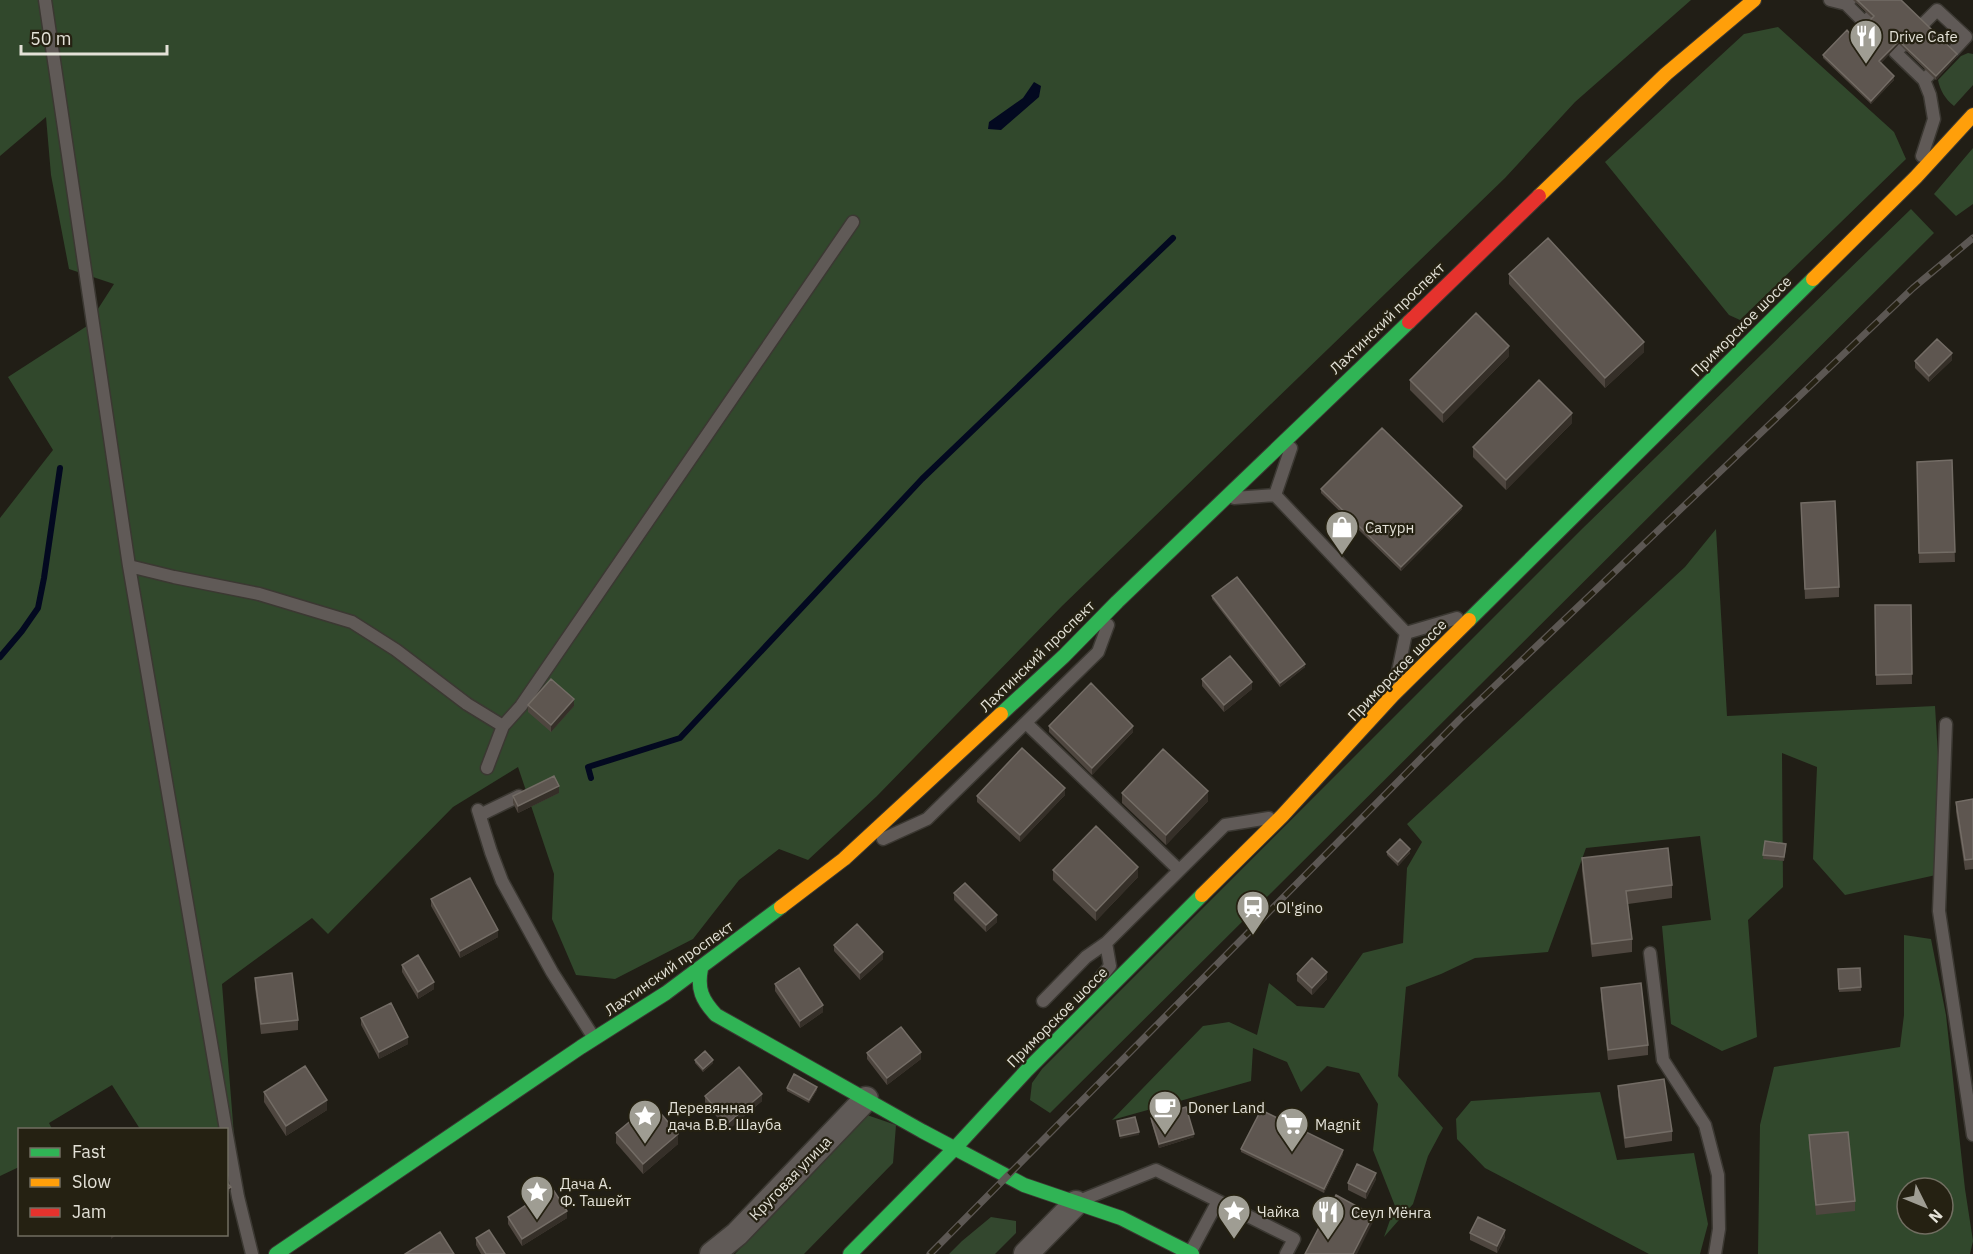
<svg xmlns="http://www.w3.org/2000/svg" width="1973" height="1254" viewBox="0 0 1973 1254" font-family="'IBM Plex Sans',sans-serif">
	<rect width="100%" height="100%" fill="#211e16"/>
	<path fill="#33472e" d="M1968 53 1973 54V85L1954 106C1945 99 1940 90 1938 80L1961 56Z
		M864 1114 896 1125 893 1163 804 1254H735Z
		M991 1217 1016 1221V1233L995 1254H949L962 1241Z"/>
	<path fill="#31482c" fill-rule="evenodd" d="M0 0H1691L1575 102 1505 178 1062 606 877 796 808 860 779 849 739 880 693 939 615 979 576 975 552 919 554 874 518 767 453 807 328 934 312 918 222 984 235 1148 226 1130 140 1129 112 1085 49 1123 52 1129 20 1130 19 1167 0 1176V518L53 450 8 377 87 326 114 284 69 269 51 175 46 117 0 156Z
		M1778 27 1894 132 1906 159 1740 320 1729 315 1605 162 1744 34Z
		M1973 148V204L1956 216 1934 194Z
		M1911 209 1934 233 1050 1113 1030 1100 1032 1083 1042 1069 1583 528Z
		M1716 529 1727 716 1935 706 1945 873 1845 895 1813 859 1817 767 1782 753 1783 887 1748 920 1757 1037 1722 1051 1671 1024 1662 926 1711 920 1700 836 1586 848 1548 952 1475 958 1441 974 1406 987 1398 1076 1443 1128 1428 1156 1413 1204 1384 1237 1395 1206 1373 1150 1378 1104 1359 1073 1327 1066 1301 1092 1287 1062 1253 1048 1251 1081 1112 1120 1203 1026 1229 1022 1257 1035 1269 983 1297 1006 1324 1008 1363 953 1403 943 1407 868 1422 842 1407 824 1685 567Z
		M1904 935 1931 939 1946 1015 1965 1189 1973 1241 1970 1254H1758L1760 1125 1774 1067 1900 1047 1904 1015ZM1907 1188H1943V1224H1907Z
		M1600 1092 1617 1160 1694 1153 1708 1224 1700 1254H1649L1485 1168 1457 1139 1456 1119 1471 1101Z"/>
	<path fill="#030920" d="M1034 82 1041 86 1039 97 1001 130 988 129 989 122 1023 98Z"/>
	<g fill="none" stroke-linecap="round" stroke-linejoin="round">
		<path stroke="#030920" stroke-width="6" d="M0 657 22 631 38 608 44 578 60 468
			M591 778 588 767 680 738 922 479 1173 238"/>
		<g stroke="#3b3832" stroke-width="15">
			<path id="lane" d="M45 0 129 566 226 1130
				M1830 0 1846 4
				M1850 0 1846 4 1865 23 1870 17
				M1923 24 1937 10 1966 37 1952 52
				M1901 47 1895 52 1924 80 1929 75
				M1922 156 1934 119 1930 95 1924 80
				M1275 495 1406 633
				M1275 495 1291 448
				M1234 498 1275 495
				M129 566 174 577 259 594 352 622 396 650 467 704 503 726 487 768
				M1406 633 1457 618
				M1396 681 1406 633
				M1026 723 1179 870
				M1946 724 1939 911 1973 1135
				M503 726 521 706 853 222
				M478 810 491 852 502 881 552 972 594 1038
				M480 815 519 796
				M883 839 927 819 1098 652 1108 625
				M1650 953 1663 1060 1705 1125 1718 1175 1719 1229 1715 1254
				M1101 977 1110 966 1106 943 1225 825 1269 818
				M1043 1001 1086 957 1106 943
				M226 1130 238 1197 252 1254
				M1084 1199 1156 1170 1294 1239 1286 1254
				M1190 1253 1218 1201"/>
		</g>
		<g stroke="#3b3832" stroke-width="27">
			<path id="street" d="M712 1254 737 1234 866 1099
				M1026 1254 1076 1203"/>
		</g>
		<g stroke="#3b3832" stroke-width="16">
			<path id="fast" d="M1469 620 1813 279
				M1001 714 1064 656 1117 602 1409 322
				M701 969C697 989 702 1000 716 1015L922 1131 1024 1185 1121 1218 1192 1254
				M276 1254 581 1047 666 993 781 907
				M850 1254 955 1148 1027 1070 1202 895"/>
		</g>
		<g stroke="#3b3832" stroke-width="16">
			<path id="slow" d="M1539 196 1666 74 1754 0
				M1813 279 1916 177 1973 115
				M1202 895 1282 816 1393 695 1469 620
				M781 907 844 859 1001 714"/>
		</g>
		<g stroke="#3b3832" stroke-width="16">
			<path id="jam" d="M1409 322 1539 196"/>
		</g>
		<use href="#lane" stroke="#605a57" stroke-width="12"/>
		<use href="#street" stroke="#605a57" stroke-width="24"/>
		<use href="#fast" stroke="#30b455" stroke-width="14"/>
		<use href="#slow" stroke="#ff9f0a" stroke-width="14"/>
		<use href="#jam" stroke="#e5322d" stroke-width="14"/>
		<g stroke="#5c5753" stroke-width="7">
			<path id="rail" d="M930 1254 1459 720 1913 288 1973 238"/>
		</g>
		<use href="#rail" stroke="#252112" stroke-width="4.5" stroke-dasharray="14" stroke-linecap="butt"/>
	</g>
	<path fill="#4e463f" d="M1853 0H1901L1957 57 1936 80 1899 44 1881 63 1894 80 1871 104 1823 58V55L1853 37 1872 18Z
		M1509 274 1644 352 1605 388 1509 284Z
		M1509 356 1443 423 1410 390V380Z
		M1952 360 1929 382 1915 368V361Z
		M1572 423 1506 490 1473 457V447Z
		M1952 460 1955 562 1919 563 1917 462Z
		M1321 489 1462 509 1401 571 1321 493Z
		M1801 503 1839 587V597L1805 599Z
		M1212 596 1305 667 1280 687 1212 599Z
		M1875 605H1911L1912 684 1876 685Z
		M1202 679 1252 689 1224 712 1202 686Z
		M528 705 574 706 551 732 528 712Z
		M1049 726 1133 732 1092 775 1049 732Z
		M559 793 518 813 513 803V796Z
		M1122 793 1208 801 1166 845 1122 803Z
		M1065 795 1020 842 977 802V796Z
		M1973 799V869L1965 870 1956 812V802Z
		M1765 841 1786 847 1784 861 1763 859Z
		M1387 852 1410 853 1398 866 1387 855Z
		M1582 858 1672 885V898L1628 904 1632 939V952L1592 957 1582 871Z
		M1053 870 1138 877 1096 921 1053 880Z
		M954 893 997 922 986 932 954 900Z
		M431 899 498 937 460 958 431 906Z
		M834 945 883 959 860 980 834 951Z
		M402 965 434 989 418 999 402 972Z
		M1860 968 1861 991 1839 992 1838 969Z
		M1297 974 1327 979 1312 995 1297 981Z
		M255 978 298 1020V1030L261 1034 255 988Z
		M775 984 823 1012 800 1028 775 991Z
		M1601 988 1648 1045V1055L1608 1060 1601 998Z
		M361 1018 408 1044 379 1059 361 1025Z
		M867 1053 921 1059 887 1085 867 1059Z
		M695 1060 713 1063 703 1072 695 1063Z
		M1618 1086 1672 1131V1141L1625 1148 1618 1096Z
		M787 1088 817 1090 809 1103 787 1091Z
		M264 1092 327 1110 286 1136 264 1102Z
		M705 1096 762 1101 728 1130 705 1103Z
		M1151 1118 1194 1137 1159 1148 1151 1121Z
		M616 1133 678 1144 643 1174 616 1143Z
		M1809 1135 1855 1201V1211L1816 1215 1809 1145Z
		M1241 1149 1343 1154 1324 1193 1241 1152Z
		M1376 1179 1366 1199 1348 1190V1183Z
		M508 1217 567 1218 522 1246 508 1224Z
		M1470 1233 1505 1237 1497 1253 1470 1240Z
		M476 1238 505 1254H481L476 1245Z"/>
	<path fill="#352f28" d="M1899 41V44L1879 65V61Z
		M1957 54V57L1936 80V76Z
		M1894 76V80L1871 104V101Z
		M1644 342V352L1605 388V378Z
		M1509 346V356L1443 423V413Z
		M1952 353V360L1929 382V376Z
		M1572 413V423L1506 490V480Z
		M1462 506V509L1401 571V567Z
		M1305 664V667L1280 687V683Z
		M1252 682V689L1224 712V705Z
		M574 699V706L551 732V725Z
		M1133 726V732L1092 775V768Z
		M559 786V793L518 813V806Z
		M1065 788V795L1020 842V835Z
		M1208 791V801L1166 845V835Z
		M1410 849V853L1398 866V862Z
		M1138 867V877L1096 921V911Z
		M997 915V922L986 932V925Z
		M498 930V937L460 958V951Z
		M883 952V959L860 980V973Z
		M1327 972V979L1312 995V988Z
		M434 982V989L418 999V992Z
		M823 1005V1012L800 1028V1021Z
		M408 1037V1044L379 1059V1052Z
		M921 1052V1059L887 1085V1078Z
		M713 1060V1063L703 1072V1069Z
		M817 1087V1090L809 1103V1100Z
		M762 1094V1101L728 1130V1123Z
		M327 1100V1110L286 1136V1126Z
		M1139 1132V1135L1120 1139V1136Z
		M678 1134V1144L643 1174V1164Z
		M1194 1134V1137L1159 1148V1144Z
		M1343 1150V1154L1324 1193V1189Z
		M1376 1173V1179L1366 1199V1192Z
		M231 1187V1190L226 1193V1190Z
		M567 1211V1218L522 1246V1239Z
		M1373 1215V1222L1357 1254H1353Z
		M1505 1230V1237L1497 1253V1246Z
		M111 1234H118L111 1239Z"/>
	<path fill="#5e5650" stroke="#736c65" stroke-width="1.5" d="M1857 0H1901L1957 54 1936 76 1899 41 1879 61 1894 76 1871 101 1823 55 1847 30 1853 37 1874 16Z
		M1548 238 1644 342 1605 378 1509 274Z
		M1476 313 1509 346 1443 413 1410 380Z
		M1937 339 1952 353 1929 376 1915 361Z
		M1539 380 1572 413 1506 480 1473 447Z
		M1382 428 1462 506 1401 567 1321 489Z
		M1952 460 1955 552 1919 553 1917 462Z
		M1835 501 1839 587 1805 589 1801 503Z
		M1237 577 1305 664 1280 683 1212 596Z
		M1875 605H1911L1912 674 1876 675Z
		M1230 656 1252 682 1224 705 1202 679Z
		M551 679 574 699 551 725 528 705Z
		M1091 683 1133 726 1092 768 1049 726Z
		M1022 748 1065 788 1020 835 977 796Z
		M1163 749 1208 791 1166 835 1122 793Z
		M554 776 559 786 518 806 513 796Z
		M1973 799V859L1965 860 1956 802Z
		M1096 826 1138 867 1096 911 1053 870Z
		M1400 839 1410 849 1398 862 1387 852Z
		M1765 841 1786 844 1784 857 1763 855Z
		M1668 848 1672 885 1626 891 1632 939 1592 944 1582 858Z
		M470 878 498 930 460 951 431 899Z
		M965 883 997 915 986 925 954 893Z
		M857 924 883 952 860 973 834 945Z
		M418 955 434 982 418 992 402 965Z
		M1312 958 1327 972 1312 988 1297 974Z
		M799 968 823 1005 800 1021 775 984Z
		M1860 968 1861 987 1839 989 1838 969Z
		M292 973 298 1020 261 1024 255 978Z
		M1641 983 1648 1045 1608 1050 1601 988Z
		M391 1003 408 1037 379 1052 361 1018Z
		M901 1027 921 1052 887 1078 867 1053Z
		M705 1051 713 1060 703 1069 695 1060Z
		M305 1066 327 1100 286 1126 264 1092Z
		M739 1067 762 1094 728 1123 705 1096Z
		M794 1074 817 1087 809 1100 787 1088Z
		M1664 1079 1672 1131 1625 1138 1618 1086Z
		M652 1103 678 1134 643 1164 616 1133Z
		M1186 1107 1194 1134 1159 1144 1151 1118Z
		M1261 1110 1343 1150 1324 1189 1241 1149Z
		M1135 1117 1139 1132 1120 1136 1117 1121Z
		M1848 1132 1855 1201 1816 1205 1809 1135Z
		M1357 1164 1376 1173 1366 1192 1348 1183Z
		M226 1182 231 1187 226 1190Z
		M552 1188 567 1211 522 1239 508 1217Z
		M1336 1195 1373 1215 1353 1254H1305Z
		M1478 1217 1505 1230 1497 1246 1470 1233Z
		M489 1230 505 1254H486L476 1238Z
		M440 1232 454 1254H405Z"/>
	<defs>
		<g id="restaurant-pin" transform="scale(1.725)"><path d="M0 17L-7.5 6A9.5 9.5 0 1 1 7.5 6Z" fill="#9f9d93" stroke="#252112"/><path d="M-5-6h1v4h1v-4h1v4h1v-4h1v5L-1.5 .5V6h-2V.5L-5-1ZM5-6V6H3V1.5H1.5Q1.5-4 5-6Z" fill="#fff"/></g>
		<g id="shop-pin" transform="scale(1.725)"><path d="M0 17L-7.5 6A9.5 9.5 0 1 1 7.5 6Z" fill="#9f9d93" stroke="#252112"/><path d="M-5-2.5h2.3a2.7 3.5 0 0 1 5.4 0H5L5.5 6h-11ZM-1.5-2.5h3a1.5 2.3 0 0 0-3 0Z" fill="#fff"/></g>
		<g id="station-pin" transform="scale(1.725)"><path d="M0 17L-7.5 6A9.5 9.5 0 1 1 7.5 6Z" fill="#9f9d93" stroke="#252112"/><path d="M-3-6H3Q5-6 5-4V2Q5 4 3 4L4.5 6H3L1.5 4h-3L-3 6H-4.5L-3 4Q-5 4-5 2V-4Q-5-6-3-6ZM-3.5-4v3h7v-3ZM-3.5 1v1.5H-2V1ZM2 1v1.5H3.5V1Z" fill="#fff"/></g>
		<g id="cafe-pin" transform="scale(1.725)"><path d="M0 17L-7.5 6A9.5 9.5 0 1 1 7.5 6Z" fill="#9f9d93" stroke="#252112"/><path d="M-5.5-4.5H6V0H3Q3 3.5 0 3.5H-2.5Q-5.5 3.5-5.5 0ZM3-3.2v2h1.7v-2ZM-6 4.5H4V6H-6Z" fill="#fff"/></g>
		<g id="sight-pin" transform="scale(1.725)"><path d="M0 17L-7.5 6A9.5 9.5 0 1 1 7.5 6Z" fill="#9f9d93" stroke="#252112"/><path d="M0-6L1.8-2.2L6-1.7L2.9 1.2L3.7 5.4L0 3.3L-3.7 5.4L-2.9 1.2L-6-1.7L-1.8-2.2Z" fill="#fff"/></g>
		<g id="supermarket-pin" transform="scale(1.725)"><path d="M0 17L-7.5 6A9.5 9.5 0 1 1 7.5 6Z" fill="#9f9d93" stroke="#252112"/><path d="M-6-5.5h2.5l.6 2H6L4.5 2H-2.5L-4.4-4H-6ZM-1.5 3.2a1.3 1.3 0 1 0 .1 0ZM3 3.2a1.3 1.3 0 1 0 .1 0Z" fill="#fff"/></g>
	</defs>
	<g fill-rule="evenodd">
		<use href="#restaurant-pin" x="1866" y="36"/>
		<use href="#shop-pin" x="1342" y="527"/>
		<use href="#station-pin" x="1253" y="907"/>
		<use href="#cafe-pin" x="1165" y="1107"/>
		<use href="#sight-pin" x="645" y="1116"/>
		<use href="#supermarket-pin" x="1292" y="1124"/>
		<use href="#sight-pin" x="537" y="1192"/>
		<use href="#sight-pin" x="1234" y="1211"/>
		<use href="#restaurant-pin" x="1328" y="1212"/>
	</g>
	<g text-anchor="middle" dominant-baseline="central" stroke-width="4.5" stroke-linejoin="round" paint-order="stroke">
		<g font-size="15" fill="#e3e1d7" stroke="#252112" text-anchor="start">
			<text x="1889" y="36">Drive Cafe</text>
			<text x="1365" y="527">Сатурн</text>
			<text x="1276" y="907">Ol'gino</text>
			<text x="668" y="1107">Деревянная<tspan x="668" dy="17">дача В.В. Шауба</tspan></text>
			<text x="1188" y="1107">Doner Land</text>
			<text x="1315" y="1124">Magnit</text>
			<text x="560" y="1183">Дача А.<tspan x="560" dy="17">Ф. Ташейт</tspan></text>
			<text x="1257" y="1211">Чайка</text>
			<text x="1351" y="1212">Сеул Мёнга</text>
		</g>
		<g font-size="15" fill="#e3e1d7" stroke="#252112">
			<text transform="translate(1387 318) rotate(-44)">Лахтинский проспект</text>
			<text transform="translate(1741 326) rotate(-45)">Приморское шоссе</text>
			<text transform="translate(1037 656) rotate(-44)">Лахтинский проспект</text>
			<text transform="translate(1397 670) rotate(-46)">Приморское шоссе</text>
			<text transform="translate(669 968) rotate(-35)">Лахтинский проспект</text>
			<text transform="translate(1057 1017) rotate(-45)">Приморское шоссе</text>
			<text transform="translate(790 1178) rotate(-46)">Круговая улица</text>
		</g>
	</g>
	<rect x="18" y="1128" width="210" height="108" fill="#252112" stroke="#716e61" stroke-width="1.5"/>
	<rect x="30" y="1148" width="30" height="9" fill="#30b455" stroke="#716e61" stroke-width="1.5"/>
	<text x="72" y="1158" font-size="18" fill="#e3e1d7">Fast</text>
	<rect x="30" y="1178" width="30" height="9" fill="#ff9f0a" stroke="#716e61" stroke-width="1.5"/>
	<text x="72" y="1188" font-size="18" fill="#e3e1d7">Slow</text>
	<rect x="30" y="1208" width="30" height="9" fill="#e5322d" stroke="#716e61" stroke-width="1.5"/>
	<text x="72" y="1218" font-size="18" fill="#e3e1d7">Jam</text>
	<g transform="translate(1925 1206) rotate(133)"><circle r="28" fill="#252112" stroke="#716e61" stroke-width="1.5"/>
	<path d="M0-4.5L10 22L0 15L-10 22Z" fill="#9f9d93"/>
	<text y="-9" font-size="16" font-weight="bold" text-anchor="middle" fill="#e3e1d7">N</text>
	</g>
	<path d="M21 45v9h146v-9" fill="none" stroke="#e3e1d7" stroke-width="3"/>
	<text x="30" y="45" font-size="18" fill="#e3e1d7" stroke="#252112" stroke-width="4.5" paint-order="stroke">50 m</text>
</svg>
